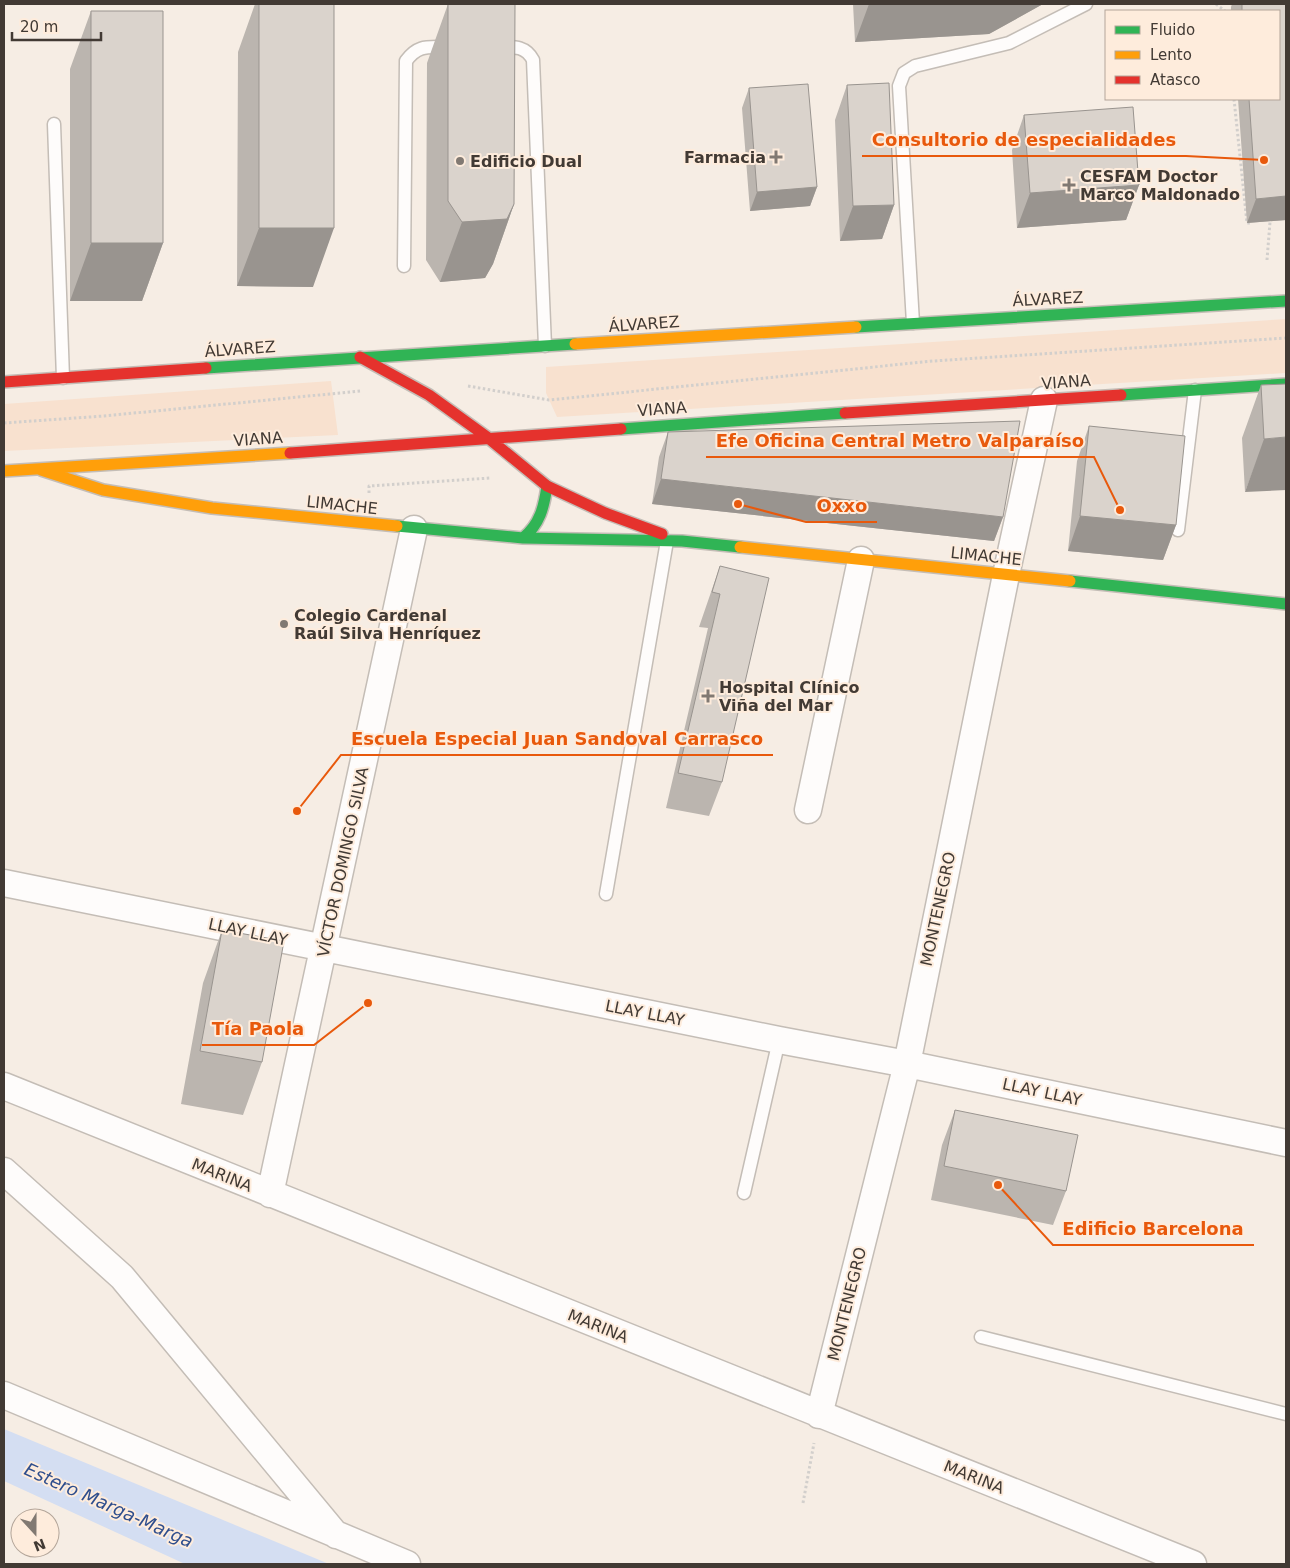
<svg xmlns="http://www.w3.org/2000/svg" width="1290" height="1568" viewBox="0 0 1290 1568" font-family="'DejaVu Sans',sans-serif">
	<rect width="100%" height="100%" fill="#f6ede4"/>
	<path fill="#f8e1cf" d="M1286 319V373L557 417 546 393V367Z
		M331 381 338 435 4 451V404Z"/>
	<path fill="#d4def2" d="M4 1429 329 1564H185L4 1481Z"/>
	<g fill="none" stroke-linecap="round" stroke-linejoin="round">
		<g stroke="#c4bdb6" stroke-width="15">
			<path id="lane" d="M497 47C513 47 525 45 533 60L545 346
				M54 124 63 378
				M404 266 406 61C419 43 430 48 450 47
				M913 323 899 86 904 73 915 66 1009 43 1086 4
				M1178 530 1195 390
				M606 894 667 541
				M744 1193 779 1040
				M981 1337 1286 1414"/>
		</g>
		<g stroke="#c4bdb6" stroke-width="29">
			<path id="street" d="M808 810 861 560
				M4 883 779 1040 907 1064 1286 1143
				M4 1086 1193 1564
				M4 1171 122 1277 336 1535
				M270 1194 414 529
				M4 1395 407 1564
				M819 1415 907 1064 1006 575 1044 400"/>
		</g>
		<g stroke="#c4bdb6" stroke-width="14">
			<path id="fast" d="M856 327 1286 301
				M206 368 575 344
				M1121 395 1286 384
				M621 429 845 413
				M397 526 523 538 682 541 740 547
				M523 538C540 524 544 507 547 486
				M1070 581 1286 604"/>
		</g>
		<g stroke="#c4bdb6" stroke-width="14">
			<path id="slow" d="M575 344 856 327
				M41 470 103 490 212 508 397 526
				M4 471 290 453
				M740 547 1070 581"/>
		</g>
		<g stroke="#c4bdb6" stroke-width="14">
			<path id="jam" d="M360 357 429 395 487 437 547 486 605 513 662 534
				M4 382 206 368
				M845 413 1121 395
				M290 453 621 429"/>
		</g>
		<path stroke="#d2cfcc" stroke-width="3" stroke-dasharray="2.5 2.5" stroke-linecap="butt" d="M1216 4 1225 11
			M1234 99 1247 223H1251
			M1267 260 1270 222
			M468 386 549 400 933 361 1286 338
			M4 423 104 416 360 391
			M369 493V486L490 478
			M803 1503 814 1443"/>
		<use href="#lane" stroke="#fefcfb" stroke-width="12"/>
		<use href="#street" stroke="#fefcfb" stroke-width="26"/>
		<use href="#fast" stroke="#30b455" stroke-width="11"/>
		<use href="#slow" stroke="#ff9f0a" stroke-width="11"/>
		<use href="#jam" stroke="#e5322d" stroke-width="11"/>
	</g>
	<path fill="#bbb5af" d="M255 4H334L313 287 237 286 238 52Z
		M448 4 514 204 493 264 485 278 440 282 426 260 427 63Z
		M853 4H1043L989 34 855 42Z
		M1232 4H1286V220L1247 223 1238 99H1279V11H1231V7Z
		M91 11 163 243 142 301H70V69Z
		M847 85 894 205 882 239 840 241 835 120Z
		M749 88 817 187 810 206 750 211 742 108Z
		M1024 115 1139 185 1126 220 1017 228 1012 150Z
		M1286 384 1245 492 1242 438 1261 385Z
		M1089 426 1176 525 1163 560 1068 551 1077 461Z
		M668 432 1003 517 994 541 652 504 659 457Z
		M720 566 722 782 709 816 666 808 708 628 699 627Z
		M222 930 262 1062 243 1115 181 1104 203 983Z
		M955 1110 1066 1191 1053 1225 931 1200 942 1145Z"/>
	<path fill="#99948f" d="M869 4H1043L989 34 855 42Z
		M1139 185 1126 220 1017 228 1030 193Z
		M817 187 810 206 750 211 757 192Z
		M1286 196V220L1247 223 1256 199Z
		M514 204 493 264 485 278 440 282 462 222Z
		M894 205 882 239 840 241 853 206Z
		M259 228H334L313 287 237 286Z
		M91 243H163L142 301H70Z
		M1286 437V490L1245 492 1264 439Z
		M661 479 1003 517 994 541 652 504Z
		M1080 516 1176 525 1163 560 1068 551Z"/>
	<path fill="#dad3cc" stroke="#99948f" d="M259 4H334V228H259Z
		M448 4H515L514 204 507 219 462 222 448 201Z
		M1242 4H1286V196L1256 199 1249 99H1279V11H1242Z
		M91 11H163V243H91Z
		M889 83 894 205 853 206 847 85Z
		M808 84 817 187 757 192 749 88Z
		M1133 107 1139 185 1030 193 1024 115Z
		M1286 384V437L1264 439 1261 385Z
		M1020 421 1003 517 661 479 668 432Z
		M1089 426 1185 436 1176 525 1080 516Z
		M720 566 769 578 722 782 678 773 720 594 712 592Z
		M222 930 284 941 262 1062 200 1051Z
		M955 1110 1078 1135 1066 1191 944 1166Z"/>
	<g fill="#817972" stroke="#feecdc" stroke-width="2">
		<path d="M773.5 149.5h5v5h5v5h-5v5h-5v-5h-5v-5h5z"/>
		<circle cx="460" cy="161" r="5"/>
		<path d="M1066.5 177.5h5v5h5v5h-5v5h-5v-5h-5v-5h5z"/>
		<circle cx="284" cy="624" r="5"/>
		<path d="M705.5 688.5h5v5h5v5h-5v5h-5v-5h-5v-5h5z"/>
	</g>
	<g text-anchor="middle" dominant-baseline="central" stroke-width="4" stroke-linejoin="round" paint-order="stroke">
		<g font-size="16" font-weight="bold" fill="#423a34" stroke="#feecdc" text-anchor="start">
			<text x="766" y="157" text-anchor="end">Farmacia</text>
			<text x="470" y="161">Edificio Dual</text>
			<text x="1080" y="176">CESFAM Doctor<tspan x="1080" dy="18">Marco Maldonado</tspan></text>
			<text x="294" y="615">Colegio Cardenal<tspan x="294" dy="18">Raúl Silva Henríquez</tspan></text>
			<text x="719" y="687">Hospital Clínico<tspan x="719" dy="18">Viña del Mar</tspan></text>
		</g>
		<g font-size="16" fill="#423a34" stroke="#feecdc">
			<text transform="translate(1048 299) rotate(-3)">ÁLVAREZ</text>
			<text transform="translate(644 324) rotate(-4)">ÁLVAREZ</text>
			<text transform="translate(240 349) rotate(-4)">ÁLVAREZ</text>
			<text transform="translate(1066 382) rotate(-4)">VIANA</text>
			<text transform="translate(662 409) rotate(-4)">VIANA</text>
			<text transform="translate(258 439) rotate(-4)">VIANA</text>
			<text transform="translate(342 505) rotate(6)">LIMACHE</text>
			<text transform="translate(986 556) rotate(6)">LIMACHE</text>
			<text transform="translate(343 862) rotate(-78)">VÍCTOR DOMINGO SILVA</text>
			<text transform="translate(938 909) rotate(-78)">MONTENEGRO</text>
			<text transform="translate(248 932) rotate(12)">LLAY LLAY</text>
			<text transform="translate(645 1013) rotate(11)">LLAY LLAY</text>
			<text transform="translate(1042 1092) rotate(12)">LLAY LLAY</text>
			<text transform="translate(222 1175) rotate(22)">MARINA</text>
			<text transform="translate(847 1304) rotate(-76)">MONTENEGRO</text>
			<text transform="translate(598 1326) rotate(22)">MARINA</text>
			<text transform="translate(974 1477) rotate(22)">MARINA</text>
		</g>
		<g font-size="18" font-style="italic" fill="#2f4e8d" stroke="#feecdc">
			<text transform="translate(109 1505) rotate(24)">Estero Marga-Marga</text>
		</g>
	</g>
	<path fill="none" stroke="#e8590c" stroke-width="2" d="M1264 160L1186 156H862M1120 510L1094 457H706M738 504L806 522H877M297 811L341 755H773M368 1003L314 1045H202M998 1185L1053 1245H1254"/>
	<g fill="#e8590c" stroke="#feecdc" stroke-width="2">
		<circle cx="1264" cy="160" r="5"/>
		<circle cx="1120" cy="510" r="5"/>
		<circle cx="738" cy="504" r="5"/>
		<circle cx="297" cy="811" r="5"/>
		<circle cx="368" cy="1003" r="5"/>
		<circle cx="998" cy="1185" r="5"/>
	</g>
	<g font-size="18" text-anchor="middle" font-weight="bold" fill="#e8590c" stroke="#feecdc" stroke-width="4" stroke-linejoin="round" paint-order="stroke">
		<text x="1024" y="146">Consultorio de especialidades</text>
		<text x="900" y="447">Efe Oficina Central Metro Valparaíso</text>
		<text x="842" y="512">Oxxo</text>
		<text x="557" y="745">Escuela Especial Juan Sandoval Carrasco</text>
		<text x="258" y="1035">Tía Paola</text>
		<text x="1153" y="1235">Edificio Barcelona</text>
	</g>
	<rect width="1290" height="1568" fill="none" stroke="#423a34" stroke-width="10"/>
	<rect x="1105" y="10" width="175" height="90" fill="#feecdc" stroke="#b3a599"/>
	<rect x="1115" y="26" width="25" height="8" fill="#30b455" stroke="#b3a599"/>
	<text x="1150" y="35" font-size="15" fill="#423a34">Fluido</text>
	<rect x="1115" y="51" width="25" height="8" fill="#ff9f0a" stroke="#b3a599"/>
	<text x="1150" y="60" font-size="15" fill="#423a34">Lento</text>
	<rect x="1115" y="76" width="25" height="8" fill="#e5322d" stroke="#b3a599"/>
	<text x="1150" y="85" font-size="15" fill="#423a34">Atasco</text>
	<g transform="translate(35 1533) rotate(159)"><circle r="24" fill="#feecdc" stroke="#b3a599"/>
	<path d="M0-4L9 19L0 12L-9 19Z" fill="#817972"/>
	<text y="-8" font-size="14" font-weight="bold" text-anchor="middle" fill="#423a34">N</text>
	</g>
	<path d="M12 32v8h89v-8" fill="none" stroke="#423a34" stroke-width="2.5"/>
	<text x="20" y="32" font-size="15" fill="#423a34" stroke="#feecdc" stroke-width="4" paint-order="stroke">20 m</text>
</svg>
